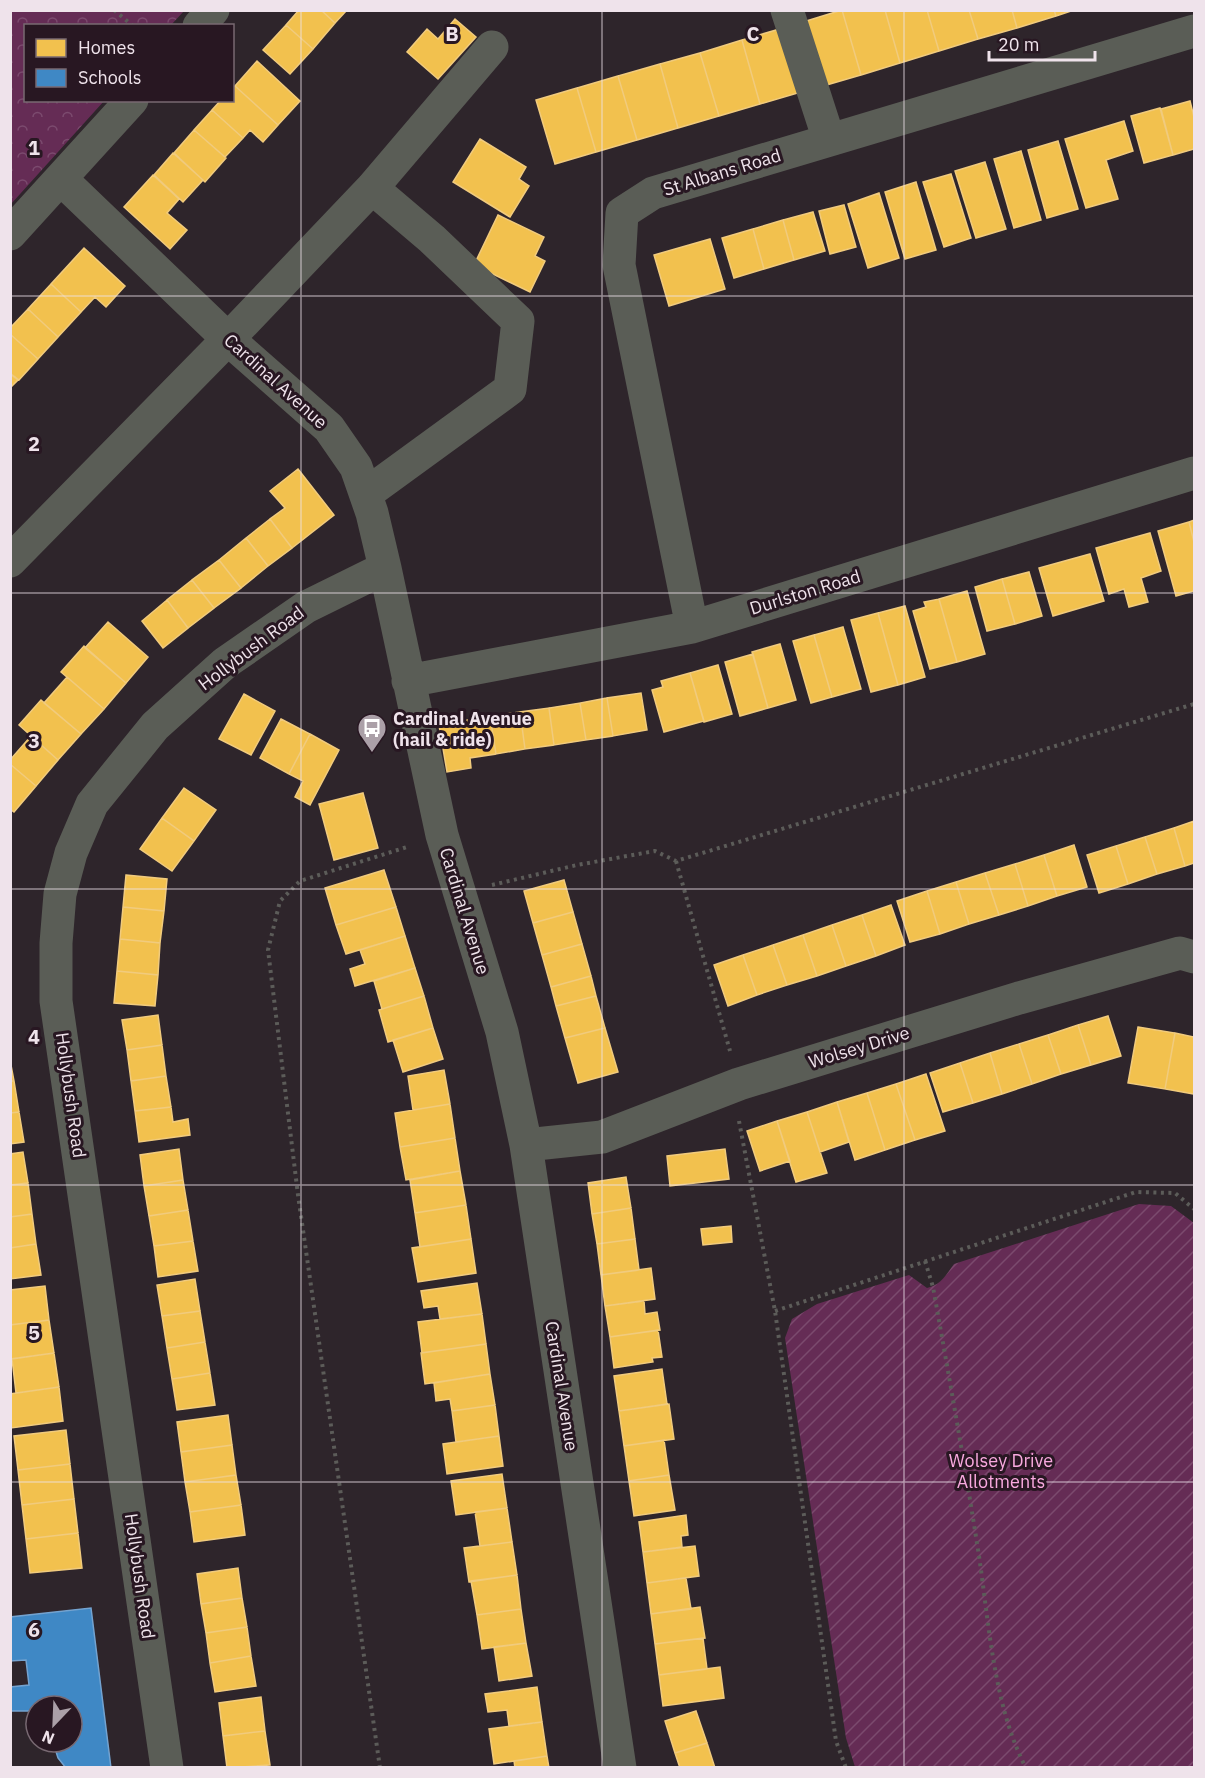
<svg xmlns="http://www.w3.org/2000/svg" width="1205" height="1778" viewBox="0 0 1205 1778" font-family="'IBM Plex Sans',sans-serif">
	<defs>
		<pattern id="park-crowns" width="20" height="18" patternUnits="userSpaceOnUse" patternTransform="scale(1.5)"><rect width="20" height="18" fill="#652c55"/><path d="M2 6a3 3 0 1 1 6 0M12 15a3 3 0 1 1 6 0" fill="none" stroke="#7b4a6e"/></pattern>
		<pattern id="garden-furrows" width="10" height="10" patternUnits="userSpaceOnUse" patternTransform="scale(1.5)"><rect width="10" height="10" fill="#652c55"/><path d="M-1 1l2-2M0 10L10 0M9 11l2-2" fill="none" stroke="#7b4a6e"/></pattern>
	</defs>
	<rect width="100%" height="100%" fill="#2e252b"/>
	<path fill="url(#park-crowns)" d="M11 10 184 11 171 25 26 26V100L104 101 11 204Z"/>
	<path fill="url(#garden-furrows)" d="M1139 1204 1171 1206 1194 1223V1767H855L846 1738 785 1338 792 1319 817 1304 909 1275 927 1288C941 1285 946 1275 954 1264Z"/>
	<path fill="#f2c14e" stroke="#f1cb7d" stroke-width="1.5" d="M299 10H321L335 23 313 49 286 25Z
		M321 10H347L335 23Z
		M842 10 861 75 823 86 803 22Z
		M842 10H885L900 63 861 75Z
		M885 10H927L939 51 900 63Z
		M927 10H969L978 39 939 51Z
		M969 10H1012L1017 28 978 39Z
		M1012 10H1054L1056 16 1017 28Z
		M1054 10H1074L1056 16Z
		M455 19 476 37 438 79 407 52 427 29 438 39Z
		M286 25 313 49 290 74 263 50Z
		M783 28 801 92 760 104 742 40Z
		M742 40 760 104 719 116 700 53Z
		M700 53 719 116 678 128 660 64Z
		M257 61 300 101 278 125 235 86Z
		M660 64 678 128 637 140 618 76Z
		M618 76 637 140 596 152 577 88Z
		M235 86 278 125 263 142 250 130 243 138 212 110 221 100H232V88Z
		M577 88 596 152 555 164 536 100Z
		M1190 101 1194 117V149L1173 155 1161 109Z
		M1160 108 1173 155 1144 163 1131 116Z
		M212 110 243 138 225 157 194 130Z
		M1124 121 1133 151 1106 160 1118 199 1086 208 1065 139Z
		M194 130 226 158 205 182 174 153Z
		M480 139 526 167 519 179 529 186 510 217 453 182Z
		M1058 141 1078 209 1047 218 1028 150Z
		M1021 151 1041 220 1014 228 994 159Z
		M173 153 203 180 183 202 154 175Z
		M985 162 1006 229 976 238 955 171Z
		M951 174 971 238 944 247 923 182Z
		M153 175 179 199 167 213 187 230 170 249 124 207Z
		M916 182 936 250 905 259 885 192Z
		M879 193 899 258 868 268 848 204Z
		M844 205 856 247 830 254 819 211Z
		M813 212 825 251 794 260 783 220Z
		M498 215 544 237 535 256 545 261 530 292 474 265Z
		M783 220 794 260 764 269 753 229Z
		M753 229 764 269 734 278 722 238Z
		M710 239 725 289 669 306 654 255Z
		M84 248 125 286 106 307 95 297 81 312 51 284Z
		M51 284 81 312 58 337 28 309Z
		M28 309 58 337 38 359 10 334V328Z
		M10 334 38 359 19 380 10 373Z
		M10 374 18 380 10 388Z
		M298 469 334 515 292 548 270 519 285 508 270 491Z
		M270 519 292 548 268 566 246 538Z
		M1194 520V542L1189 522Z
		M1189 522 1194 542V591L1176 596 1158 531Z
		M1150 533 1161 571 1141 578 1148 602 1129 607 1124 589 1109 594 1096 548Z
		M246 538 268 566 241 588 219 560Z
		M1090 554 1104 601 1053 616 1039 568Z
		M219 560 241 588 214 608 192 580Z
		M1029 572 1042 616 1015 624 1002 579Z
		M1002 579 1015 624 987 631 975 587Z
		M192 580 214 608 188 628 167 600Z
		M967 591 985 654 957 662 939 599Z
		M939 599 957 662 930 669 913 611 926 607 924 602Z
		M167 600 188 628 163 648 142 621Z
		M905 606 925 677 898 685 878 613Z
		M878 613 898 685 871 692 851 620Z
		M108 622 148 657 126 683 85 648Z
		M843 627 861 689 832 697 814 635Z
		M814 635 832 697 811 703 793 641Z
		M780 644 796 700 768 708 752 652Z
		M84 646 126 683 104 709 61 672Z
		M753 654 768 708 740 716 725 662Z
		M718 665 732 714 704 722 690 673Z
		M690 673 704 721 664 732 652 690 663 687 661 681Z
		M67 677 104 709 81 734 44 703Z
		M641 693 647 730 613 736 607 698Z
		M244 694 275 711 251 755 219 739Z
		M607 698 613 736 586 740 580 703Z
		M41 700 81 734 58 760 19 725Z
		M580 703 586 740 554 745 549 708Z
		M549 708 554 745 525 749 520 712Z
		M520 712 525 749 496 754 490 716Z
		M490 716 496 754 470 758 471 768 447 772 439 725Z
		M281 719 310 734 289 774 260 758Z
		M310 734 339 750 310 805 295 797 303 781 289 774Z
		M31 736 58 760 36 786 10 764V760Z
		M10 764 36 786 14 812 10 809Z
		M184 788 216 810 194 841 162 818Z
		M363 793 378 848 334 860 319 804Z
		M162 818 194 841 172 871 140 849Z
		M1194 821V863L1185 866 1174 828Z
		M1174 828 1185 866 1157 874 1145 837Z
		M1145 837 1157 874 1128 884 1116 846Z
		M1074 845 1087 887 1057 896 1044 855Z
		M1116 846 1128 884 1099 893 1087 855Z
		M1044 855 1057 896 1028 906 1015 864Z
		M1015 864 1028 906 999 915 985 873Z
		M384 870 396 907 336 925 325 888Z
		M985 873 999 915 969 924 956 882Z
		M126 875 167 879 164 911 123 907Z
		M564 880 573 912 533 923 524 891Z
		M956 882 969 924 940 934 927 891Z
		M927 891 940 934 910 942 897 901Z
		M891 905 905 945 876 956 862 915Z
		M123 907 164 911 160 943 120 939Z
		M396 907 405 936 346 954 336 925Z
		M573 912 582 944 542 955 533 923Z
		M862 915 876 956 846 966 832 925Z
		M832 925 846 966 817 976 803 935Z
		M803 935 817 976 787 985 773 945Z
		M405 936 415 968 355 986 350 969 365 964 360 950Z
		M120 939 160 943 158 975 117 971Z
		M582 944 591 976 551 987 542 955Z
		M773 945 787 985 757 995 743 955Z
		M743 955 757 995 728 1006 714 965Z
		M415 968 424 996 382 1009 374 981Z
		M117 971 158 975 155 1006 114 1003Z
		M591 976 596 996 556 1006 551 987Z
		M424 996 433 1028 388 1042 379 1010Z
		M596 996 605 1028 565 1038 556 1006Z
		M158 1015 162 1045 127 1050 122 1020Z
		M1108 1016 1121 1056 1091 1065 1078 1025Z
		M1078 1025 1091 1065 1061 1074 1048 1035Z
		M1138 1027 1175 1033 1165 1089 1128 1083Z
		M433 1028 443 1059 403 1072 393 1040Z
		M605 1028 618 1072 578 1083 565 1038Z
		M1175 1033 1194 1037V1094L1165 1089Z
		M1048 1035 1061 1074 1032 1084 1019 1044Z
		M1019 1044 1032 1084 1002 1094 990 1053Z
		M162 1045 166 1076 131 1081 127 1050Z
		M990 1053 1002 1094 973 1103 960 1063Z
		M10 1060 14 1081H10Z
		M960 1063 973 1103 943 1112 930 1073Z
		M444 1070 450 1104 413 1110 408 1076Z
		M926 1074 945 1131 915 1140 896 1084Z
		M166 1076 171 1107 135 1111 131 1081Z
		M10 1081H14L19 1112 10 1113Z
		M896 1084 915 1140 885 1150 867 1093Z
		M867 1093 885 1150 855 1160 837 1102Z
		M837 1102 849 1142 820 1152 807 1112Z
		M450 1104 455 1138 400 1147 395 1113Z
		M171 1107 173 1122 188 1119 190 1135 139 1142 135 1111Z
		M19 1112 24 1142 10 1144V1113Z
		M807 1112 827 1173 796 1182 777 1121Z
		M777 1121 790 1161 760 1171 747 1131Z
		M455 1138 460 1171 406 1180 400 1147Z
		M179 1149 183 1180 144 1186 140 1155Z
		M725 1149 729 1179 670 1186 667 1156Z
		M23 1152 28 1183 10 1185V1154Z
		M460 1171 466 1205 415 1213 410 1180Z
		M626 1177 631 1208 592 1214 588 1183Z
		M183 1180 188 1210 149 1216 144 1186Z
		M28 1183 32 1214 10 1217V1185Z
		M466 1205 471 1239 420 1247 415 1213Z
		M631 1208 635 1239 597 1244 592 1214Z
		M188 1210 193 1241 154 1246 149 1216Z
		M32 1214 36 1244 10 1248V1217Z
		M731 1226 732 1242 703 1245 701 1229Z
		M471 1239 476 1273 418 1282 412 1248Z
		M635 1239 639 1270 601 1275 597 1244Z
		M193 1241 198 1271 158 1277 154 1246Z
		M36 1244 41 1275 10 1279V1248Z
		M651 1268 655 1299 605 1306 601 1275Z
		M195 1279 200 1311 162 1316 157 1285Z
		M477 1283 482 1314 440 1319 438 1306 424 1308 421 1291Z
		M45 1286 49 1320 10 1325V1290Z
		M644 1301 645 1314 657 1312 660 1330 610 1337 605 1306Z
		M200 1311 205 1342 167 1348 162 1316Z
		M482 1314 486 1344 422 1353 418 1322Z
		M49 1320 54 1353 10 1359V1325Z
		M658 1330 662 1357 652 1358 653 1362 614 1368 610 1337Z
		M205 1342 210 1373 172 1379 167 1348Z
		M486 1344 490 1374 425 1384 421 1353Z
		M54 1353 59 1387 16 1393 12 1359Z
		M662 1369 667 1404 619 1411 614 1376Z
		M210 1373 215 1405 177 1410 172 1379Z
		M490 1374 495 1405 452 1411 450 1399 436 1401 434 1383Z
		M59 1387 63 1421 11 1428 10 1394Z
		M669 1404 674 1439 624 1446 619 1411Z
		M495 1405 499 1436 456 1442 452 1411Z
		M228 1415 232 1445 181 1452 177 1422Z
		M66 1430 70 1464 18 1470 14 1436Z
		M499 1436 503 1466 447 1474 443 1444Z
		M664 1440 669 1475 629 1481 624 1446Z
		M232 1445 236 1475 185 1482 181 1452Z
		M70 1464 74 1499 22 1505 18 1470Z
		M502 1474 507 1508 456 1515 451 1481Z
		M236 1475 241 1505 190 1512 185 1482Z
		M669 1475 675 1510 634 1516 629 1481Z
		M74 1499 78 1533 26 1539 22 1505Z
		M241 1505 245 1535 194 1542 190 1512Z
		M507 1508 512 1542 480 1546 475 1512Z
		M686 1515 688 1535 681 1536 682 1547 643 1552 639 1522Z
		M78 1533 82 1568 30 1573 26 1539Z
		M512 1542 517 1575 469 1582 464 1548Z
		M695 1546 699 1576 647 1583 643 1552Z
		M238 1568 242 1598 201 1604 197 1574Z
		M517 1575 521 1609 477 1615 471 1581Z
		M686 1578 691 1609 651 1614 647 1583Z
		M242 1598 247 1627 206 1633 201 1604Z
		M700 1607 705 1638 655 1644 651 1614Z
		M521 1609 526 1643 482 1649 477 1615Z
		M247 1627 251 1656 210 1663 206 1633Z
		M703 1638 707 1669 659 1675 655 1644Z
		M526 1643 532 1676 499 1681 494 1647Z
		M251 1656 256 1686 215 1692 210 1663Z
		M720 1667 724 1698 663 1706 659 1675Z
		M537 1687 542 1722 509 1726 507 1710 488 1712 485 1694Z
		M261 1697 265 1731 223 1736 219 1703Z
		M696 1711 707 1743 675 1753 665 1721Z
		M542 1722 547 1756 494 1764 489 1729Z
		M265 1731 270 1765 227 1768 223 1736Z
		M707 1743 715 1768H680L675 1753Z
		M547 1756 549 1768H515L514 1761Z"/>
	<path fill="#3f88c5" stroke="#74a3d0" stroke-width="1.5" d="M91 1608 111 1768H66L58 1758 53 1742H72V1706H36V1711H10V1687L29 1685 26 1660 10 1661V1617Z"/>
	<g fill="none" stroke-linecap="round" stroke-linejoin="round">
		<path stroke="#5c5c59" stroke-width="4" stroke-dasharray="3 4.5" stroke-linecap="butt" d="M114 10 133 26
			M676 861 730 1051
			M492 885 577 865 655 851 676 861 1194 704
			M739 1121 775 1311 836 1741 846 1768
			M925 1261 933 1287C949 1376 965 1466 979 1556 989 1624 994 1707 1026 1768
			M775 1311 1136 1192 1175 1193 1194 1209
			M380 1768 298 1195 268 950 280 901 300 881 410 846"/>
		<path stroke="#5a5d56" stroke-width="33" d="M787 10 829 140
			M199 26 213 10
			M61 179 228 339 329 428 356 467 372 513 385 568 442 835 502 1032 526 1145 620 1768
			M10 234 132 100
			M366 494 510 389 518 321 432 239 372 188
			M10 561 228 339 372 188 492 47
			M692 627 619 265 622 213 653 193 1194 31
			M408 681 692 627 1194 473
			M526 1145 602 1137 739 1084 1019 998 1180 953 1194 957
			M167 1768 56 1001V943L60 894 71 853 92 804 155 726 225 663 306 607 385 568"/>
	</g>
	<path fill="none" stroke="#efe3eb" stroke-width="1.5" stroke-opacity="0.55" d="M301 10V1768M602 10V1768M904 10V1768M10 296H1194M10 593H1194M10 889H1194M10 1185H1194M10 1482H1194"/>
	<defs>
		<g id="bus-pin" transform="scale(1.5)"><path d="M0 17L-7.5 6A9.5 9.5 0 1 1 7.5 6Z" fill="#aba0a8" stroke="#281722"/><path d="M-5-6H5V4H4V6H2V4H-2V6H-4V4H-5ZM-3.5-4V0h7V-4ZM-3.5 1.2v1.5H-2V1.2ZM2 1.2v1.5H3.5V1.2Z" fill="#fff"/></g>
	</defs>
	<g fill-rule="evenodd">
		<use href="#bus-pin" x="372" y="728"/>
	</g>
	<g text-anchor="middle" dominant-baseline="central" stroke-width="6" stroke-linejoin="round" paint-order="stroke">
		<g font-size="18" fill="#efe3eb" stroke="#281722">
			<text transform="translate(722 172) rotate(-17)">St Albans Road</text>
			<text transform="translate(276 381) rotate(42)">Cardinal Avenue</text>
			<text transform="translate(805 592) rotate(-17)">Durlston Road</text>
			<text transform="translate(251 648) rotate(-37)">Hollybush Road</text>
			<text transform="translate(465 911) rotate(73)">Cardinal Avenue</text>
			<text transform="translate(859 1047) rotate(-17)">Wolsey Drive</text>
			<text transform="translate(71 1095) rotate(82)">Hollybush Road</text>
			<text transform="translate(562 1386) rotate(81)">Cardinal Avenue</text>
			<text transform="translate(140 1576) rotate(82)">Hollybush Road</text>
		</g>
		<g font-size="18" font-weight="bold" fill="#efe3eb" stroke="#281722" text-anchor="start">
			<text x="393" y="718">Cardinal Avenue<tspan x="393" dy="21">(hail &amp; ride)</tspan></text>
		</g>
		<g font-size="18" fill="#f9a9df" stroke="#281722">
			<text x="1001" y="1460">Wolsey Drive<tspan x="1001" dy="21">Allotments</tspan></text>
		</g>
	</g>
	<g font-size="20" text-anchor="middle" font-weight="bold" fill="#efe3eb" stroke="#281722" stroke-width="6" stroke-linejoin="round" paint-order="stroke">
		<text x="452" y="41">B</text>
		<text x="753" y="41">C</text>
		<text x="34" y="155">1</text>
		<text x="34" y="451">2</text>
		<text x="34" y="748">3</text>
		<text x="34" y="1044">4</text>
		<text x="34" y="1340">5</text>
		<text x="34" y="1637">6</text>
	</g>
	<rect width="1205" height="1778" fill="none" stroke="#efe3eb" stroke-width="24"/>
	<rect x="24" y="24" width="210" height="78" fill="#281722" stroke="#786972" stroke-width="1.5"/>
	<rect x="36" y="39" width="30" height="18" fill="#f2c14e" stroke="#786972" stroke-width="1.5"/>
	<text x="78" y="54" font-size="18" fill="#efe3eb">Homes</text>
	<rect x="36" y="69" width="30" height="18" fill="#3f88c5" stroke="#786972" stroke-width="1.5"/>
	<text x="78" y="84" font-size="18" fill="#efe3eb">Schools</text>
	<g transform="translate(54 1724) rotate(203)"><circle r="28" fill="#281722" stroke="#786972" stroke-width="1.5"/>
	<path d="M0-4.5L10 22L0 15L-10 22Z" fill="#aba0a8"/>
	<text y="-9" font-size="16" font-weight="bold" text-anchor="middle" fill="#efe3eb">N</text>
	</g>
	<path d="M989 51v9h106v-9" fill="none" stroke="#efe3eb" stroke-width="3"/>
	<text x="998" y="51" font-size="18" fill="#efe3eb" stroke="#281722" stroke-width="4.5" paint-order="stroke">20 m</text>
</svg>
